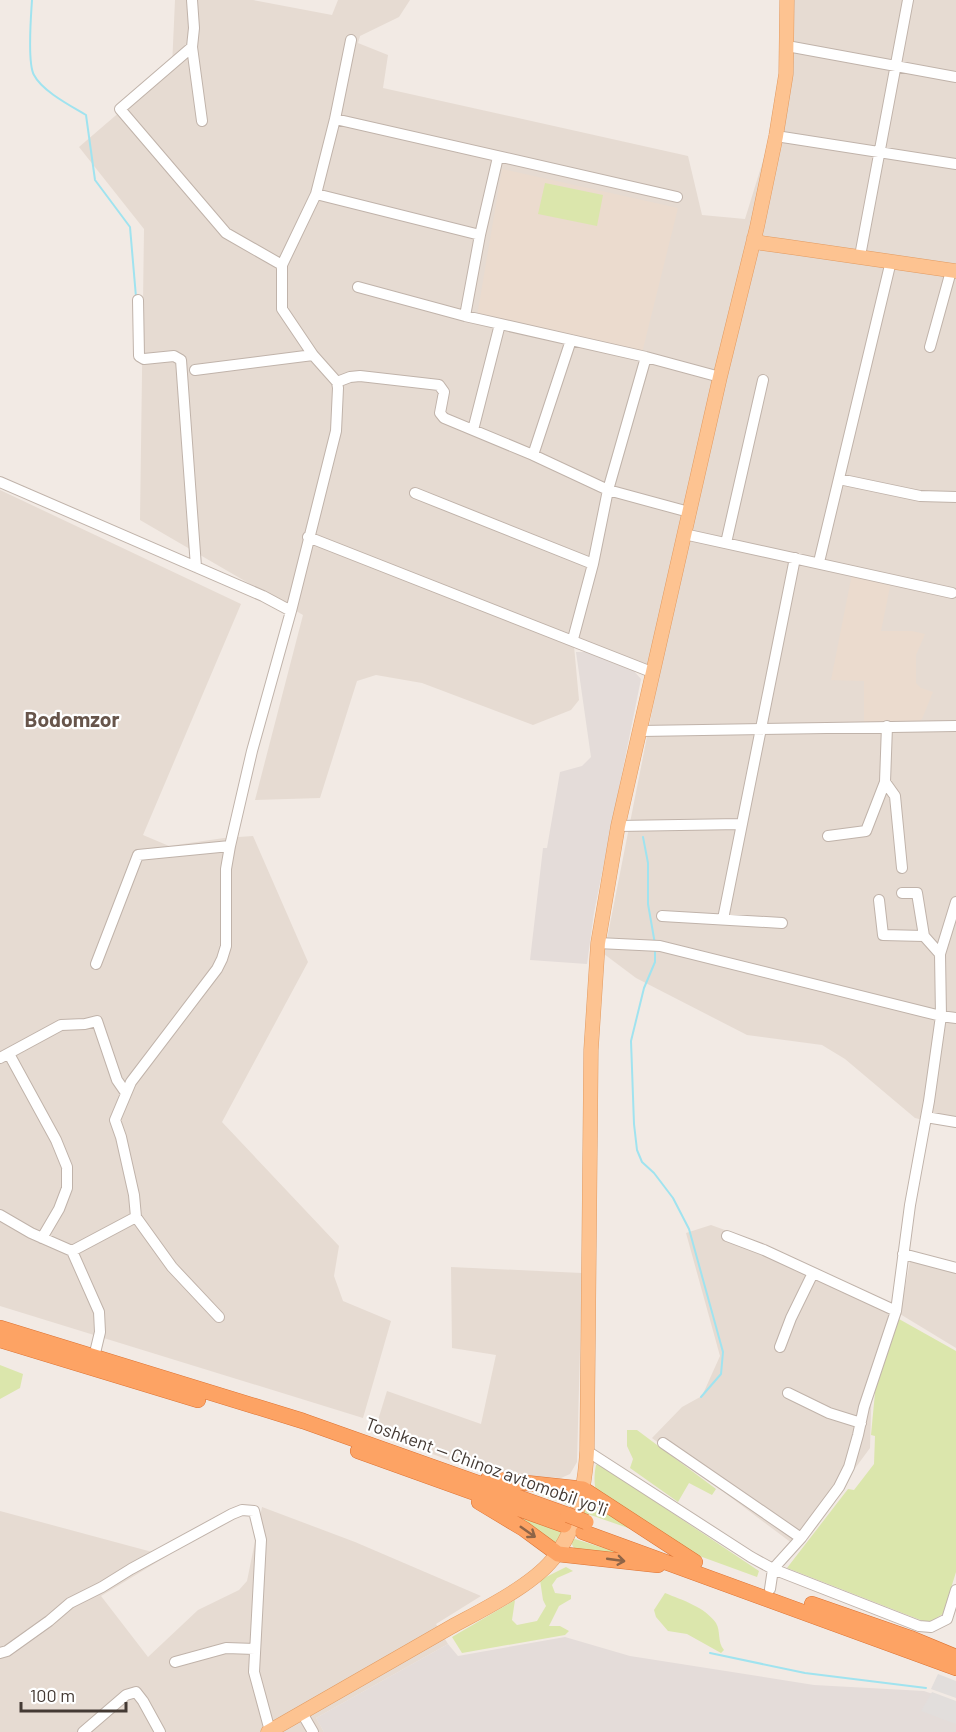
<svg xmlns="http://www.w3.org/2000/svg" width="956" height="1732" viewBox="0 0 956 1732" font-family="Barlow,sans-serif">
	<rect width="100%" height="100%" fill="#f2eae4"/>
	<path fill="#e6dbd2" d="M175 0H253L332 15 338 0H410L399 17 360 36 358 43 388 55 383 88 688 156 702 215 745 219 788 80 794 36 792 0H956V1128L915 1118 845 1059 822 1045 747 1035 636 978 604 954 659 676 574 646 579 700 571 710 533 725 422 683 376 675 357 681 320 798 255 800 303 615 140 520 144 229 79 147 172 67Z
		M0 490 241 604 143 835 169 846 224 838 253 836 308 962 222 1122 339 1246 334 1276 343 1301 391 1321 363 1418 0 1306Z
		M711 1225 736 1234 898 1309 872 1379 870 1448 797 1547 652 1438 682 1407 702 1396 720 1356 686 1233Z
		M910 1261 956 1273V1348L900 1314Z
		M451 1267 582 1273 577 1462 570 1474 561 1478 499 1474 474 1469 374 1433 387 1391 481 1424 496 1355 452 1348Z
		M262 1507 355 1542 481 1596 436 1624 448 1644 316 1718 324 1732H0V1511L167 1556 101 1596 148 1657 198 1610 239 1590 247 1581Z"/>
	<path fill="#e4dcd9" d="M576 652H586L632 669 641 679 594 913 587 964 530 960 543 848H547L560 772 582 766 591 757Z
		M565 1637 630 1656 814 1685 924 1691 956 1702V1732H324L316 1718 448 1644 458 1656Z"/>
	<path fill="#ebdbce" d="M502 169 678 208 642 353 477 316Z
		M852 574 891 582 881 631H912L925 634 916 655V683L921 688 933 692 922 719 917 723H864V681L831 680Z"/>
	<path fill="#dbe6ac" d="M545 183 603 195 597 226 538 214Z
		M899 1319 956 1351V1572L943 1614 928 1623 787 1568 848 1489 854 1490 874 1464 875 1436 871 1435 876 1382Z
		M0 1365 23 1374 20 1388 0 1399Z
		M627 1430H637L716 1489 712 1495 689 1483 678 1502 630 1468 633 1459 627 1446Z
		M599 1464 759 1571 757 1577 683 1550 596 1492C594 1482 594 1475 596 1465Z
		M508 1483 568 1492 573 1496 571 1506Z
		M587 1501 593 1502 654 1537 579 1511 584 1503Z
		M508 1513 561 1532 558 1542H554Z
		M572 1538 638 1559 574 1548 571 1543Z
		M566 1567 573 1571 557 1578 552 1585 555 1593 571 1595V1599L559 1606 549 1626H560L569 1631 565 1635 462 1653 452 1637 515 1600 512 1620 517 1625 537 1621 546 1606 543 1600 540 1580Z
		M665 1593C682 1600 705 1607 716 1623 721 1631 717 1642 724 1650L721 1653 687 1634 668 1631 656 1617 654 1610Z"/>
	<path fill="#e2dedc" d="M938 1674 956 1681V1698L931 1689Z
		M932 1692 956 1701V1724L921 1711Z"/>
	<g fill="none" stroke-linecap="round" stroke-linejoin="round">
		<path stroke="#a0e3ef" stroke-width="2" d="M32 0C31 16 27 63 34 75 42 91 71 106 86 115L95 180 130 227 136 297
			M643 837 648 863V904L655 944
			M655 949V962L644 988 631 1041 634 1124 637 1150 642 1162 654 1173 673 1198 689 1229 723 1352 721 1374 701 1397
			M710 1653 805 1673 926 1688"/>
		<g stroke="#c0b3aa" stroke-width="12">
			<path id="minor" d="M192 0 194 28 192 47 120 109 226 233 282 265
				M787 46 956 77
				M192 47 202 121
				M335 119 677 197
				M776 136 956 164
				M316 194 480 235
				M860 256 908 0
				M358 287 465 316 646 357 720 377
				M138 300 139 356 144 359 174 356 181 360 196 567
				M465 316 480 235 498 157
				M930 347 951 271
				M195 370 313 355
				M337 382 350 377 360 376 439 385 444 392 440 413 444 418 533 455 608 490 689 512
				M473 430 500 324
				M533 455 571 340
				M839 479 920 496 956 497
				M0 482 263 596 291 611
				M415 493 593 564
				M684 534 952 593
				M308 537 654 673
				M726 543 763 380
				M819 562 891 261
				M573 639 593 564 608 490 646 357
				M641 731 956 726
				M885 782 895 796 902 868
				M618 826 741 824
				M828 836 866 831 885 782 887 726
				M902 893H917L924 936 940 954
				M879 900 883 935 924 936
				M662 916 782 923
				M723 919 795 558
				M598 943 660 946 941 1016 956 1018
				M96 964 138 855 230 846
				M9 1054 56 1140 67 1167V1188L59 1209 42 1238
				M0 1058 61 1025 85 1024 97 1021 117 1080 126 1093
				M926 1117 956 1122
				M0 1215 31 1233 72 1251
				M727 1236 764 1250 896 1311
				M903 1254 956 1268
				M219 1317 172 1267 136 1217 134 1195 121 1137 115 1120 131 1082 217 969 222 959 226 946V869L230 846 252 751 291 611 336 431 338 388 337 382 313 355 282 309V265L316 194 335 119 351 40
				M780 1347 791 1318 813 1273
				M94 1357 100 1332 99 1312 72 1251 136 1217
				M788 1393 829 1413 861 1423
				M663 1443 801 1538
				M587 1451 751 1557 773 1569 919 1626 931 1627 947 1619 956 1590
				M770 1589 773 1569 801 1538 839 1487 849 1467 858 1435 864 1407 896 1311 910 1205 929 1101 941 1016 940 954 956 902
				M0 1653 7 1651 49 1621 70 1603 102 1587 131 1569 232 1514 242 1510 254 1511 261 1540 254 1672 270 1731
				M175 1662 226 1648 255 1649
				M302 1713 313 1732
				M83 1732 126 1695 136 1692 143 1701 160 1732"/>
		</g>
		<g stroke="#e29b62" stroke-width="15">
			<path id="major" d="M754 238 761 243 783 246 956 271
				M268 1732C329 1697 390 1662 451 1627 482 1610 536 1584 556 1555 577 1526 585 1486 587 1451L591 1050 598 943 618 826 720 377 757 227 776 136 786 74 787 0"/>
		</g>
		<g stroke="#dc7334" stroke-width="16">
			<path id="highway" d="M0 1328 303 1421 568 1515
				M0 1340 198 1400
				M358 1451 564 1525
				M488 1479 583 1489 695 1562
				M479 1502 524 1529 558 1554 658 1565
				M583 1532 956 1668
				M812 1604 910 1638 956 1657"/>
		</g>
		<use href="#minor" stroke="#fff" stroke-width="10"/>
		<use href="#major" stroke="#fdc391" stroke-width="14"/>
		<use href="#highway" stroke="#fda364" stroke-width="15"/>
		<g stroke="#dc7334" stroke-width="16" stroke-linecap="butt">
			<path id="highway-bridge" d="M568 1515 586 1522"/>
		</g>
		<use href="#highway-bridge" stroke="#fda364" stroke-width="15"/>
	</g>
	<defs><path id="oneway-shaft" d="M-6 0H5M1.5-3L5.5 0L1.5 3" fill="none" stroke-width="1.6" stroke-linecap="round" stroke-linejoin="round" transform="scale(1.5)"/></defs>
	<g stroke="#8e6447">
		<use href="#oneway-shaft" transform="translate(528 1532) rotate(35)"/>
		<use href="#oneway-shaft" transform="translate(616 1560) rotate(8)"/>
	</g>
	<g text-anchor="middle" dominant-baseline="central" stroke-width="4.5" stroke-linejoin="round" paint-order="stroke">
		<g font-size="18" fill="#443a34" stroke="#fff">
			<text transform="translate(487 1466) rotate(20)">Toshkent — Chinoz avtomobil yoʻli</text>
		</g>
		<g font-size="21" font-weight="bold" fill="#67554b" stroke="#fff">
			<text x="72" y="718">Bodomzor</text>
		</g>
	</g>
	<path d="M21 1702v9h105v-9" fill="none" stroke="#443a34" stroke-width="3"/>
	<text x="30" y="1702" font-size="18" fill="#443a34" stroke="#ffffff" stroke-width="4.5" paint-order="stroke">100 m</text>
</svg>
